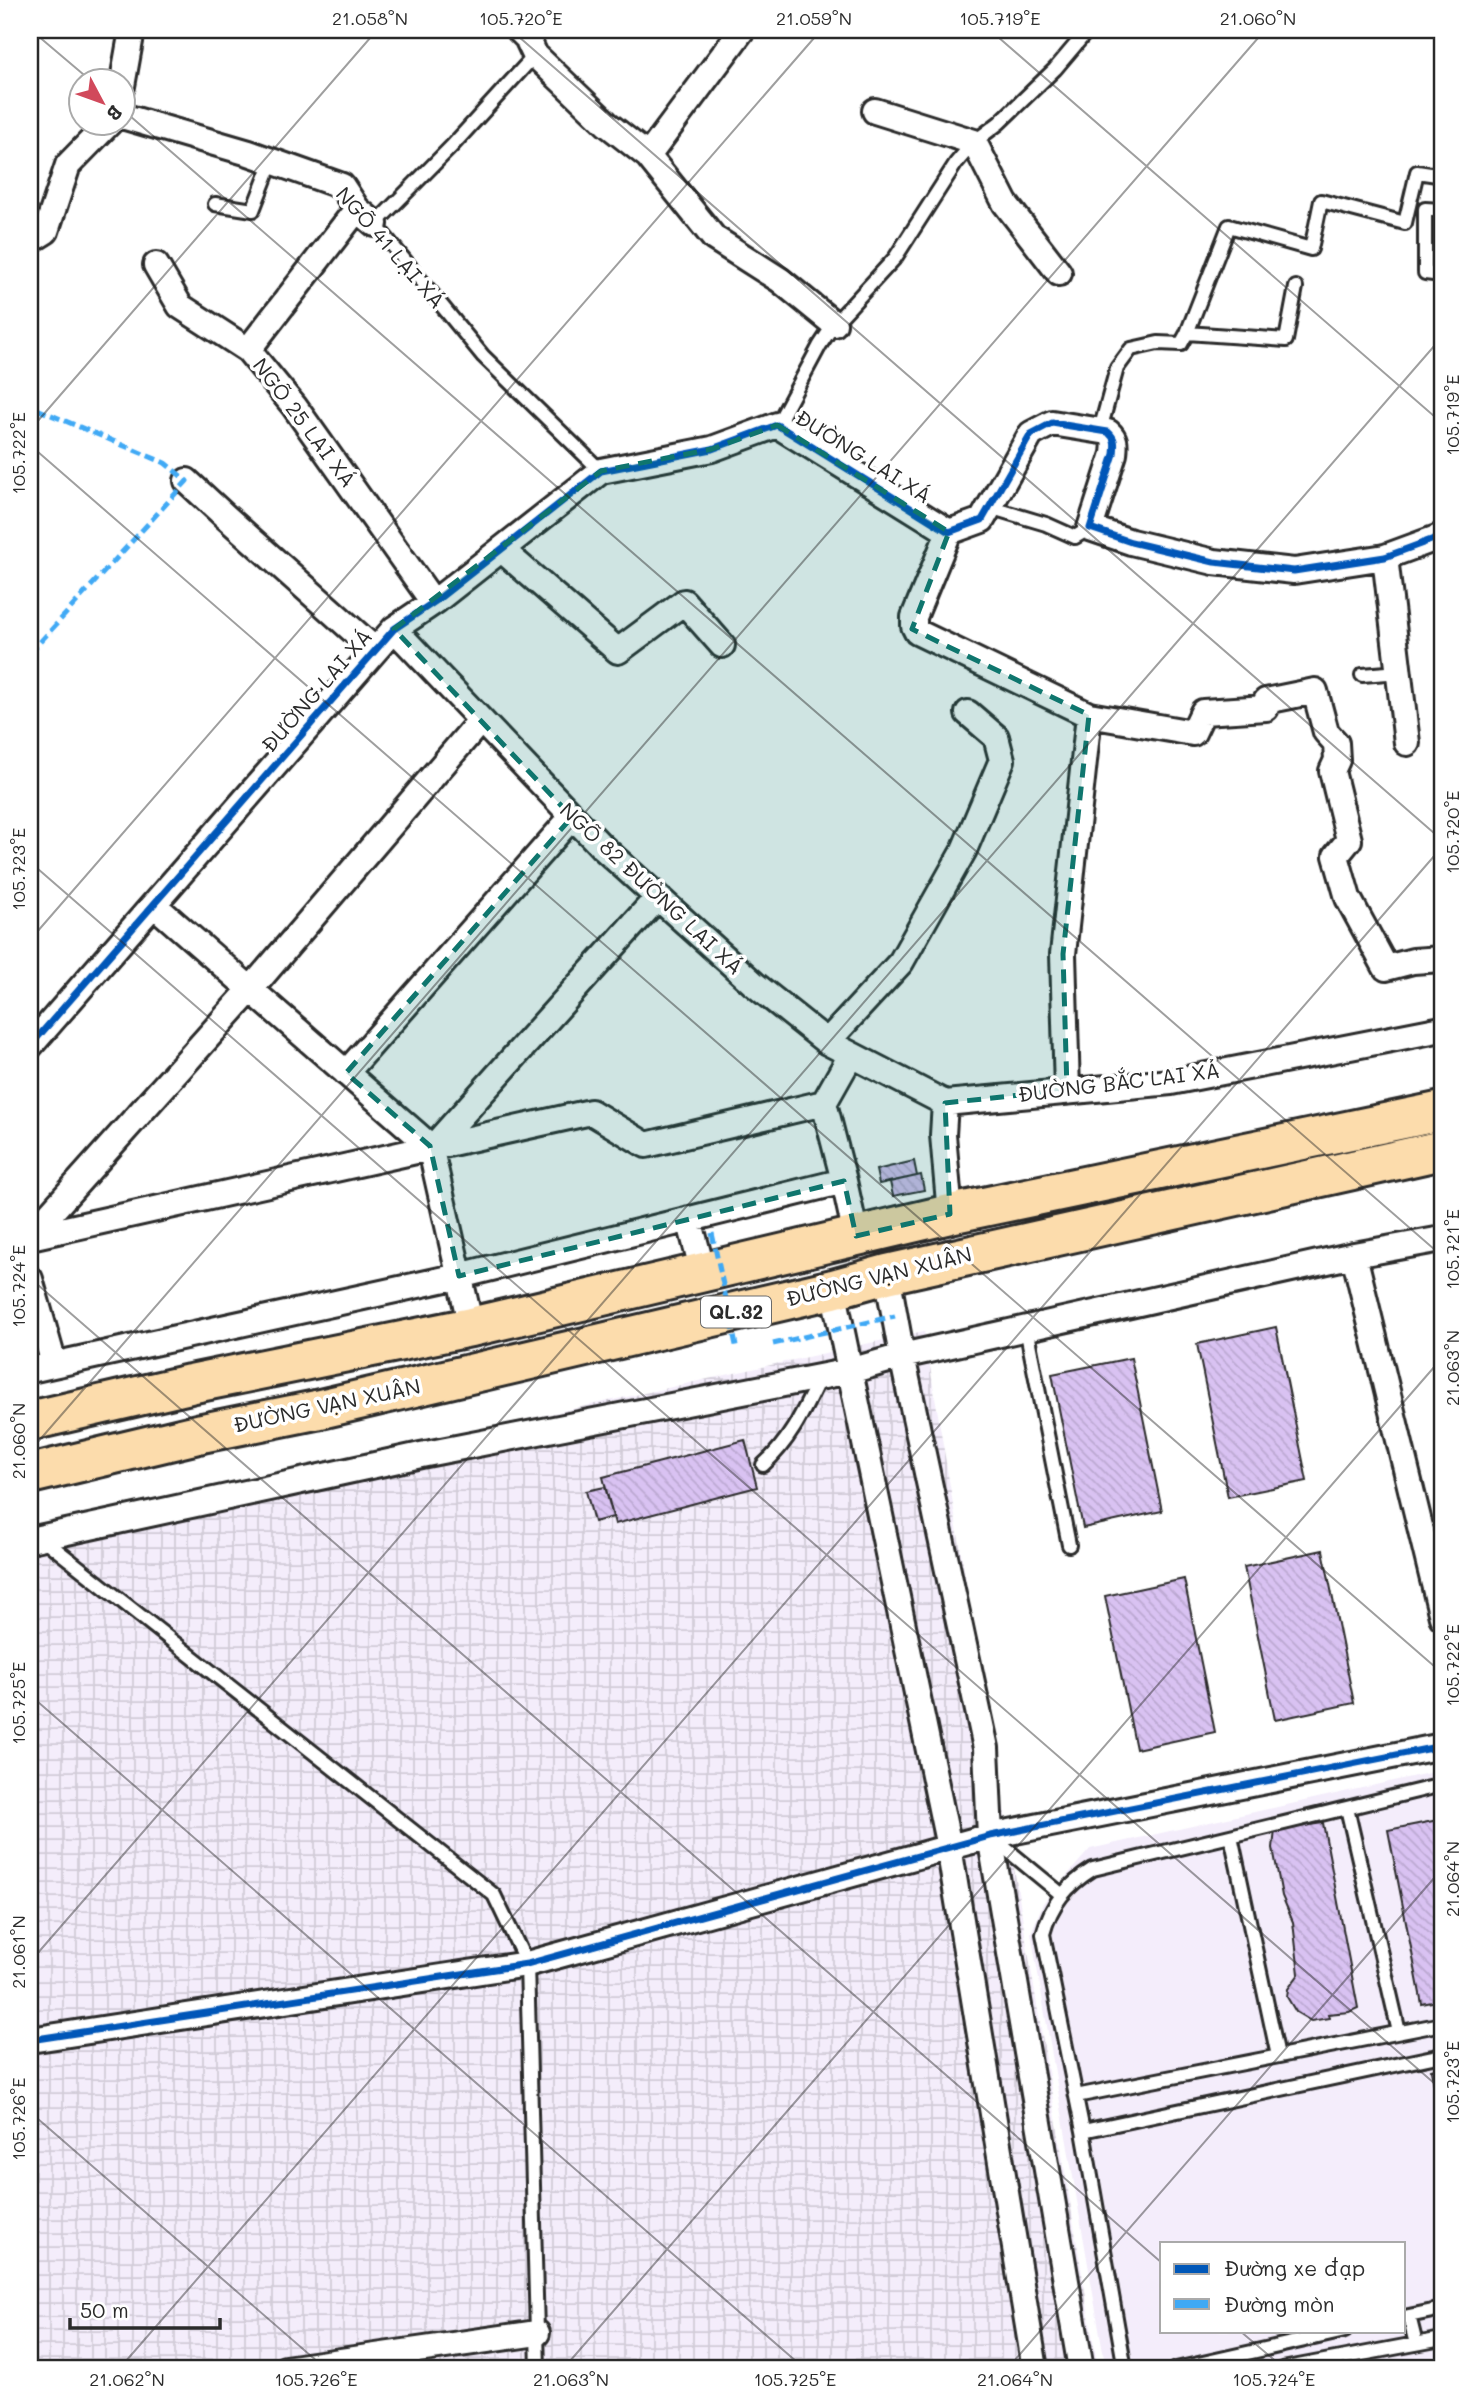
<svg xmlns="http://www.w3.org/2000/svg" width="1472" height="2399" font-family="Mali,sans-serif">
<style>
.built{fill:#f4edfb;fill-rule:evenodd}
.industrial{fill:url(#industrial-grid)}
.building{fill:url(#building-back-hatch);stroke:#2b2b2b;stroke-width:2}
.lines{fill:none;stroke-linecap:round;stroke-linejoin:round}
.lane-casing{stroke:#2b2b2b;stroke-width:18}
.street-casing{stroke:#2b2b2b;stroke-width:30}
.highway-casing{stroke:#2b2b2b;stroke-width:44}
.lane{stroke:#fff;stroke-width:12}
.street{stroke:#fff;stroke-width:24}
.highway{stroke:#fcdcac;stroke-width:38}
.quiet{stroke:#3fa9f5;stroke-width:5;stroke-dasharray:10 5;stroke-linecap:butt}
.cycleway-casing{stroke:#fff;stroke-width:11}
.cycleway{stroke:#0057b8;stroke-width:7}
.marked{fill:#0f766e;fill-opacity:0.2;stroke:#0f766e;stroke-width:5;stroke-dasharray:14 9;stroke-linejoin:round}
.ticks{fill:none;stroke:#2b2b2b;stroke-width:2;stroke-opacity:0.45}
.labels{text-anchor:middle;stroke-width:7;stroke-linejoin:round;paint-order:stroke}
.shield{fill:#fff;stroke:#6b6b6b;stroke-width:2}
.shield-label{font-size:19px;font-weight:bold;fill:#2b2b2b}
.street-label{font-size:21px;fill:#2b2b2b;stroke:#fff}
.neatline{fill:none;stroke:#2b2b2b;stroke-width:2.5}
.ticks-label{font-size:18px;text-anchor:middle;fill:#2b2b2b}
</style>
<defs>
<pattern id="industrial-grid" width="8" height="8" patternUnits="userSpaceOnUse" patternTransform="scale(1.75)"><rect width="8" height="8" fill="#f4edfb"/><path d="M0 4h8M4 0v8" fill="none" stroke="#d1cbd7"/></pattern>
<pattern id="building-back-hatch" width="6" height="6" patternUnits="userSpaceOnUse" patternTransform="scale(1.75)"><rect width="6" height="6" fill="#d9c2f2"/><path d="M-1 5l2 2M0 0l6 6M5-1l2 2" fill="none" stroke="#baa7d0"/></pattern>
</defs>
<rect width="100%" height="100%" fill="#fff"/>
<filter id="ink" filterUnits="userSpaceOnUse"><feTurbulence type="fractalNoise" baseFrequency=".0143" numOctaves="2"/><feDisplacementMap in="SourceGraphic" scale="14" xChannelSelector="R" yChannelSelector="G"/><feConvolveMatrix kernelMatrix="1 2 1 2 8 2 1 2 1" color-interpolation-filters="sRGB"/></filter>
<g filter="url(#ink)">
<path class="built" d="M1442,1770V2369H1106L1031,1933L1043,1903L1090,1849ZM1162,2243H1404V2331H1162Z"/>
<path class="industrial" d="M924,1331L1098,2369H30V1529Z"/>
<path class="building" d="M914,1161L917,1176L879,1184L876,1170Z
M921,1175L924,1190L893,1196L890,1182Z
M1276,1327L1307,1481L1228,1497L1197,1344Z
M1131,1358L1162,1511L1083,1528L1052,1374Z
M745,1440L757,1487L615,1524L603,1477Z
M605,1487L613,1517L594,1522L586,1491Z
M1323,1550L1354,1703L1275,1720L1244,1567Z
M1184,1579L1215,1732L1136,1749L1105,1596Z
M1438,1820L1442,1843V2000L1422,2004L1388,1830Z
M1323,1823L1358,2008L1349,2012L1328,2014L1329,2018L1311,2021L1296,2012L1287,1997L1288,1989L1299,1974L1293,1922L1282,1896L1273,1848L1275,1830Z
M1442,2067V2125L1431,2070Z"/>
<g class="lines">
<g class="lane-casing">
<path id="lane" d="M535,55L451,147L375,224L483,356L601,471
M215,204L253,210L272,161
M1442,210L1425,209V273L1442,275
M1187,333L1229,226L1311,249L1321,201L1405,223L1417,172L1437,175L1442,163
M777,425L820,345L834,324L895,258L956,163L974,142L999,123L1055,69L1088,30
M1100,430L1117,368L1131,349L1158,343L1181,344L1187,333L1286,340L1296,287
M989,507L1046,524L1075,537L1090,528
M1362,675L1400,672
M1026,1328L1069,1545
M763,1465C791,1440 804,1410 820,1377
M43,1539L494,1895L527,1964L538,2369
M1347,1808L1399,2032
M1231,1836L1278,2056
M994,1839L1061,1894
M1076,2096L1442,2024
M1083,2131L1442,2055
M1409,2316L1416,2344
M1404,2317L1442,2309
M1125,2369L1083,2131L1043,1934C1051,1904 1067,1885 1093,1869L1442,1785
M1176,2369L1345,2331
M1282,2369L1442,2339"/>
</g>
<g class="street-casing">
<path id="street" d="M519,30L527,38L535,55L607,124L648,156L714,238L780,280L834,324
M122,86L132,30
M875,111L974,142L1005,203L1059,273
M122,116L249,153L342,186L357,209L375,224
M648,156L742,30
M30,241L46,231L68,165L110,122
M156,265L180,306L248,350L294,406L433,602
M248,350L357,209
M187,481L226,517L375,650
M949,532L914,617V626L917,632L1089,715L1193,733L1203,712L1266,708
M502,550L618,651L684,602L722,645
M1385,557L1407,743
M394,629L601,846L754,984L827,1042L945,1103
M1266,701L1315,691L1326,732L1336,743L1337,760L1332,771L1349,840L1336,856L1348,898L1386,968L1413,961L1442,959
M154,905L430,1146L471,1327
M827,1042L901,962L964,850L1002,760L996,737L968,713
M30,1046L394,629L437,600L601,471L712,449L777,425L949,532L982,520L1031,434L1052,423L1108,432C1116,439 1115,444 1114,454L1090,528L1131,542L1214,562L1294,571L1385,557L1442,536
M346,1073L572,817
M1067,1090L1063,954L1089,715
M945,1103L1171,1082L1442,1029
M945,1103L943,1135L950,1214
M433,1147L657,898
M844,1181L856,1236
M689,1219L703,1272
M30,1236L251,989L480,721
M30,1237L591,1112L646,1145L824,1103L851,1055
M1354,1255L1442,1617
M887,1274L902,1356L986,1748L990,1836L1081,2369
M30,1279L54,1364
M833,1289L949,1847L1035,2369
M30,1370L459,1276L844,1181L824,1103
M30,1540L421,1455L850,1371L902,1356L1354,1255L1442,1239
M30,2040L527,1964L990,1836L1442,1746
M285,2369L537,2333"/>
</g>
<g class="highway-casing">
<path id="highway" d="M30,1421L190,1384L471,1327L950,1214L1442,1111
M30,1474L202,1433L316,1410L833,1289L887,1274L1442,1150"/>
</g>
<use href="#lane" class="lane"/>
<use href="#street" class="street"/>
<use href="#highway" class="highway"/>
<path class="quiet" d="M30,653L187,481L165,463L37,409
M712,1233L737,1350
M773,1344L895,1316"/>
<g class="cycleway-casing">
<path id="cycleway" d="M30,1046L394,629L437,600L601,471L712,449L777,425L949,532L982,520L1031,434L1052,423L1108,432C1116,439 1115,444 1114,454L1090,528L1131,542L1214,562L1294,571L1385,557L1442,536
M30,2040L527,1964L990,1836L1442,1746"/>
</g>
<use href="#cycleway" class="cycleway"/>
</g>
</g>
<path class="marked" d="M777,425L949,532L912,629L1089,715L1063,954L1067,1090L945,1103L950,1214L856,1236L844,1181L459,1276L430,1146L346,1073L572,817L394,629L601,471L712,449Z"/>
<path class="ticks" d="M31,30L90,80M511,30L1442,840M990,30L1442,423M122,109L1442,1256M30,430L377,30M30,445L1442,1673M30,862L1442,2090M30,940L821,30M30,1278L1162,2263M30,1451L1265,30M30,1695L805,2369M30,1962L1442,337M30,2112L326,2369M1240,2331L1285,2369M119,2369L1442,847M563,2369L1442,1358M1007,2369L1442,1869"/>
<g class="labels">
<rect class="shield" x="701" y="1296.5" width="70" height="31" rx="5"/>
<g class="shield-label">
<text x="736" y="1319">QL.32</text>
</g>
<g class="street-label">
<text transform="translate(390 248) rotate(49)" y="7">NGÕ 41 LẠI XÁ</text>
<text transform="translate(304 423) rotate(53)" y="7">NGÕ 25 LAI XÁ</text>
<text transform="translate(863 457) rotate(32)" y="7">ĐƯỜNG LAI XÁ</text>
<text transform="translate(317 691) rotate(-49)" y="7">ĐƯỜNG LAI XÁ</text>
<text transform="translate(651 889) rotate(43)" y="7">NGÕ 82 ĐƯỜNG LAI XÁ</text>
<text transform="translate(1119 1083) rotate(-7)" y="7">ĐƯỜNG BẮC LAI XÁ</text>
<text transform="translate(879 1277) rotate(-14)" y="7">ĐƯỜNG VẠN XUÂN</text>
<text transform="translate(327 1406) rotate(-12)" y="7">ĐƯỜNG VẠN XUÂN</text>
</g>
</g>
<rect width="1472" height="2399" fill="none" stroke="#fff" stroke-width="77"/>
<rect x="1160" y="2242" width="245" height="91" fill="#ffffff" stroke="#aaaaaa" stroke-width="2"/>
<rect x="1174" y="2264" width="35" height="10" fill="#0057b8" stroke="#aaaaaa" stroke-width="2"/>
<text x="1224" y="2276" font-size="21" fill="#2b2b2b">Đường xe đạp</text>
<rect x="1174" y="2299" width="35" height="10" fill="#3fa9f5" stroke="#aaaaaa" stroke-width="2"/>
<text x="1224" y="2312" font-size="21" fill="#2b2b2b">Đường mòn</text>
<g transform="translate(102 102) rotate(131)"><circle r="33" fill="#ffffff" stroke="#aaaaaa" stroke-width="2"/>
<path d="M0-5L12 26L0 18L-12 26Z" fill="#d1495b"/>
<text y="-10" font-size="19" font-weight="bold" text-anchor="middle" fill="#2b2b2b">B</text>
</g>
<path d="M70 2318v10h150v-10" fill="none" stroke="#2b2b2b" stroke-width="3.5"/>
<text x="80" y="2318" font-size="21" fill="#2b2b2b" stroke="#ffffff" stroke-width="5" paint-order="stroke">50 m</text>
<rect x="38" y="38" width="1396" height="2322" class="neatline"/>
<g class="ticks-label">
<text x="370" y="25">21.058°N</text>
<text x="521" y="25">105.720°E</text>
<text x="814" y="25">21.059°N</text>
<text x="1000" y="25">105.719°E</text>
<text x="1258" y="25">21.060°N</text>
<text transform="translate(1453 415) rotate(-90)" y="6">105.719°E</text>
<text transform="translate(19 453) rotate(-90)" y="6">105.722°E</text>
<text transform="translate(1453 832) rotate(-90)" y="6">105.720°E</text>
<text transform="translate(19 869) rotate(-90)" y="6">105.723°E</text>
<text transform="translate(1453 1249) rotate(-90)" y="6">105.721°E</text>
<text transform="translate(19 1286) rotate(-90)" y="6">105.724°E</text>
<text transform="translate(1453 1368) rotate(-90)" y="6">21.063°N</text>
<text transform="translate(19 1441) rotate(-90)" y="6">21.060°N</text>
<text transform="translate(1453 1665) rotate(-90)" y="6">105.722°E</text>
<text transform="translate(19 1703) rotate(-90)" y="6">105.725°E</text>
<text transform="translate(1453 1879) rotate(-90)" y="6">21.064°N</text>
<text transform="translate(19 1952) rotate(-90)" y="6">21.061°N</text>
<text transform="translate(1453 2082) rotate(-90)" y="6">105.723°E</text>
<text transform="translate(19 2119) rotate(-90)" y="6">105.726°E</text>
<text x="127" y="2386">21.062°N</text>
<text x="316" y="2386">105.726°E</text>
<text x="571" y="2386">21.063°N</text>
<text x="795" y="2386">105.725°E</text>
<text x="1015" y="2386">21.064°N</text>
<text x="1274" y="2386">105.724°E</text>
</g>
</svg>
